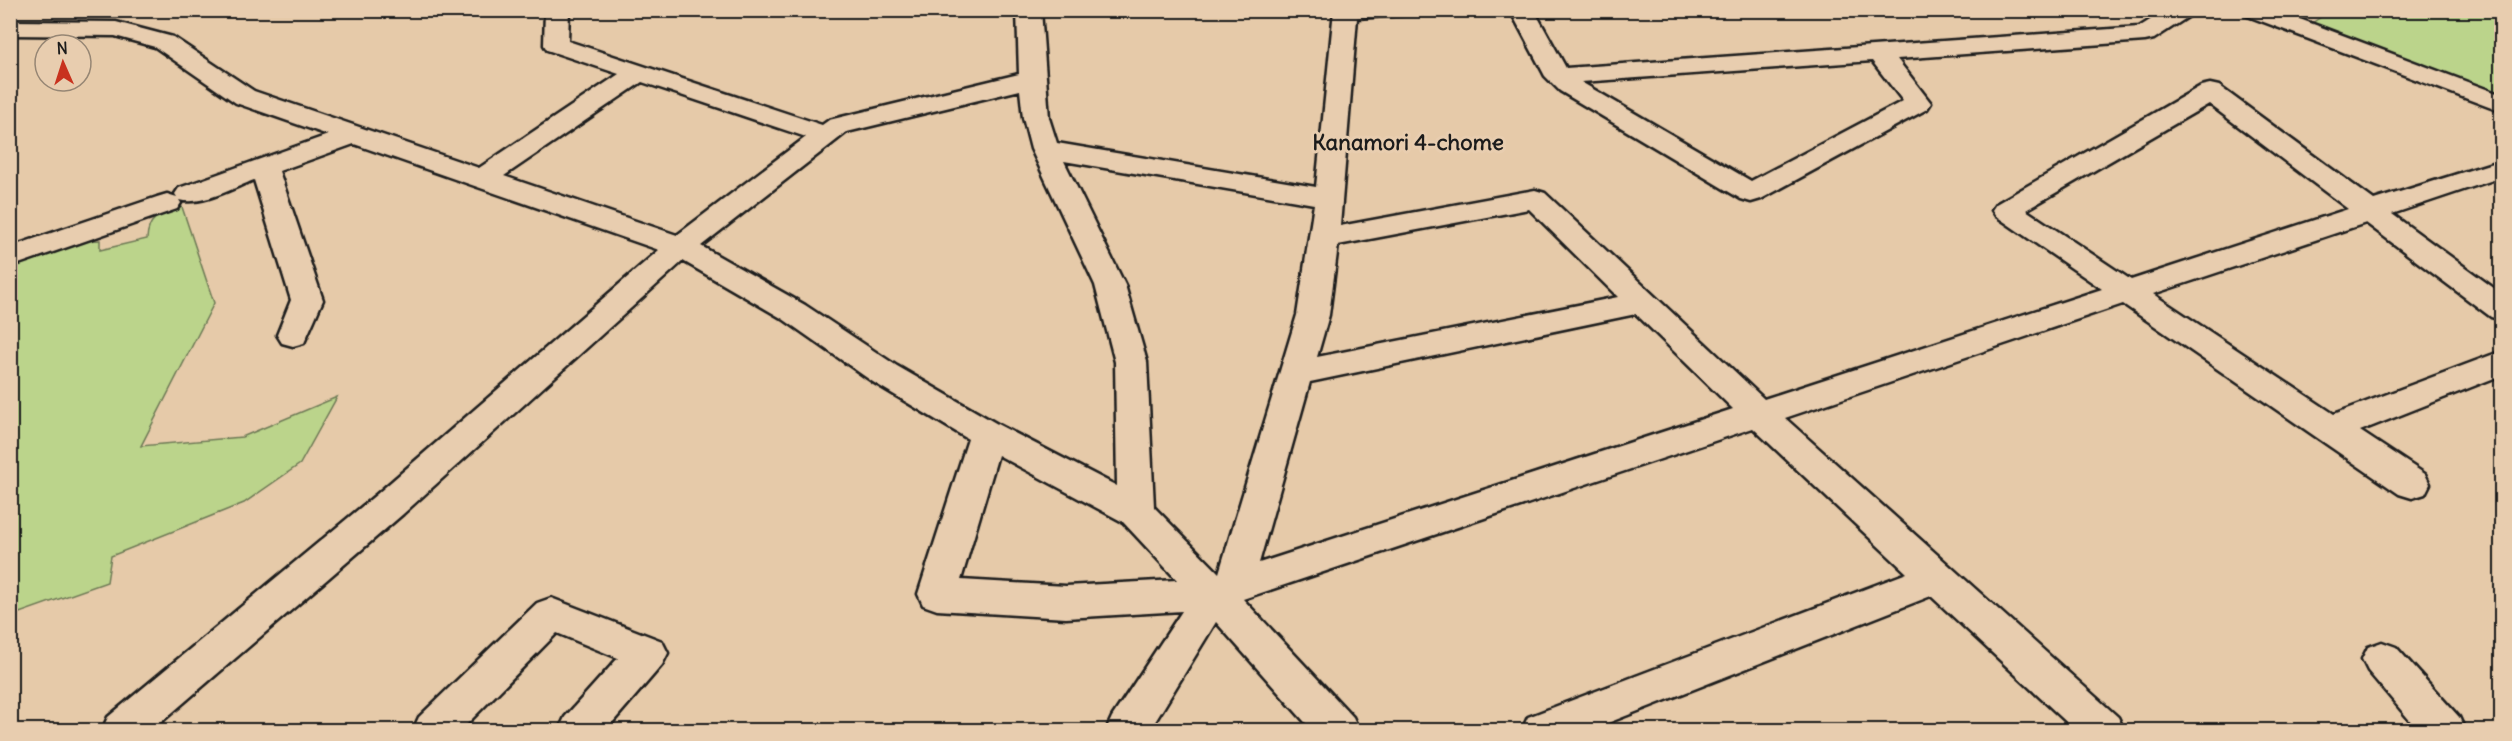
<svg xmlns="http://www.w3.org/2000/svg" width="2512" height="741" font-family="Delius,sans-serif">
<style>
.green{fill:#bbd48b;stroke:#6c7854;stroke-width:1.5}
.lines{fill:none;stroke-linecap:round;stroke-linejoin:round}
.street-casing{stroke:#1c1c1c;stroke-width:5}
.street{fill:#e8cdaf;fill-rule:evenodd}
.labels{text-anchor:middle;stroke-width:6;stroke-linejoin:round;paint-order:stroke}
.neighbourhood-label{font-size:22px;font-weight:bold;fill:#1c1c1c;stroke:#e8cdaf}
</style>
<rect width="100%" height="100%" fill="#e6caa9"/>
<filter id="ink" filterUnits="userSpaceOnUse"><feTurbulence type="fractalNoise" baseFrequency=".0167" numOctaves="2"/><feDisplacementMap in="SourceGraphic" scale="12" xChannelSelector="R" yChannelSelector="G"/><feConvolveMatrix kernelMatrix="1 2 1 2 8 2 1 2 1" color-interpolation-filters="sRGB"/></filter>
<g filter="url(#ink)">
<path class="green" d="M2330,11H2501V98L2309,25Z
M182,207L214,303L141,446L242,437L337,397L300,464L244,503L111,556L107,582L11,616V268L79,241L100,240V250L147,239C148,215 162,214 182,207Z"/>
<g class="lines">
<g class="street-casing">
<path id="street" d="M545,10H569L568,41L822,125L829,120L1019,74L1017,10H1041L1049,118L1057,143L1316,187L1334,10H1406L1402,15L1357,18L1340,226L1535,190L1545,193L1764,399L2102,289L1996,216L1992,210L1996,204L2201,86L2210,84L2219,86L2374,200L2502,160V177L2392,214L2502,294V320L2491,317L2366,223L2153,294L2334,414L2502,351V375L2360,431L2425,474L2430,484L2425,494L2412,498L2399,494L2123,304L1785,418L2118,717L2124,730H2075L1931,596L1590,730H1522L1528,717L1907,573L1753,428L1243,599L1353,717L1359,730H1312L1216,622L1150,730H1106L1112,717L1182,611L1066,618L937,610L923,605L918,594L968,439L873,382L783,319L683,261L403,514L152,730H102L108,717L377,494L659,250L354,144L279,171L323,300L304,343L293,346L282,343L277,335L291,300L254,180C233,188 202,206 179,200L181,203L177,209L10,267V247L157,197L167,194L177,197L175,194L179,188L328,135L236,103L155,47L115,36L10,35V21L116,22L173,37L254,91L479,168L619,74L547,50L544,45ZM642,82L806,137L677,235L504,176ZM1020,90L1023,118L1031,149L1095,285L1115,362L1117,486L999,425L897,366L805,305L701,246L847,132ZM2209,104L2348,209L2131,280L2026,210ZM1064,161L1314,204L1297,315L1219,573L1154,507L1147,362L1125,285ZM1529,209L1618,297L1317,357L1329,315L1338,245ZM1636,314L1733,409L1259,563L1310,382ZM998,455L1123,522L1177,580L1066,586L961,580Z
M1510,10H1534L1566,68L2139,27L2166,10H2195L2191,15L2154,39L2145,41L1897,59L1931,103L1927,109L1761,199L1751,202L1741,199L1560,91L1545,76ZM1872,61L1903,101L1751,181L1581,82Z
M2241,10H2276L2502,95V112L2245,15Z
M551,598L662,641L668,653L662,665L606,730H559L565,717L618,658L557,633L461,730H413L419,717L537,603Z
M2382,642L2396,647L2459,717L2465,730H2418L2368,671L2362,659L2368,647Z"/>
</g>
<use href="#street" class="street"/>
</g>
</g>
<g class="labels">
<g class="neighbourhood-label">
<text x="1408" y="150">Kanamori 4-chome</text>
</g>
</g>
<rect width="2512" height="741" fill="none" stroke="#e8cdaf" stroke-width="36"/>
<rect x="18" y="18" width="2476" height="705" fill="none" stroke="#1c1c1c" stroke-width="2" filter="url(#ink)"/>
<g transform="translate(63 63) rotate(357)"><circle r="28" fill="#e8cdaf" stroke="#968674" stroke-width="1.5"/>
<path d="M0-4.5L10 22L0 15L-10 22Z" fill="#c8321e"/>
<text y="-9" font-size="16" font-weight="bold" text-anchor="middle" fill="#1c1c1c">N</text>
</g>
</svg>
